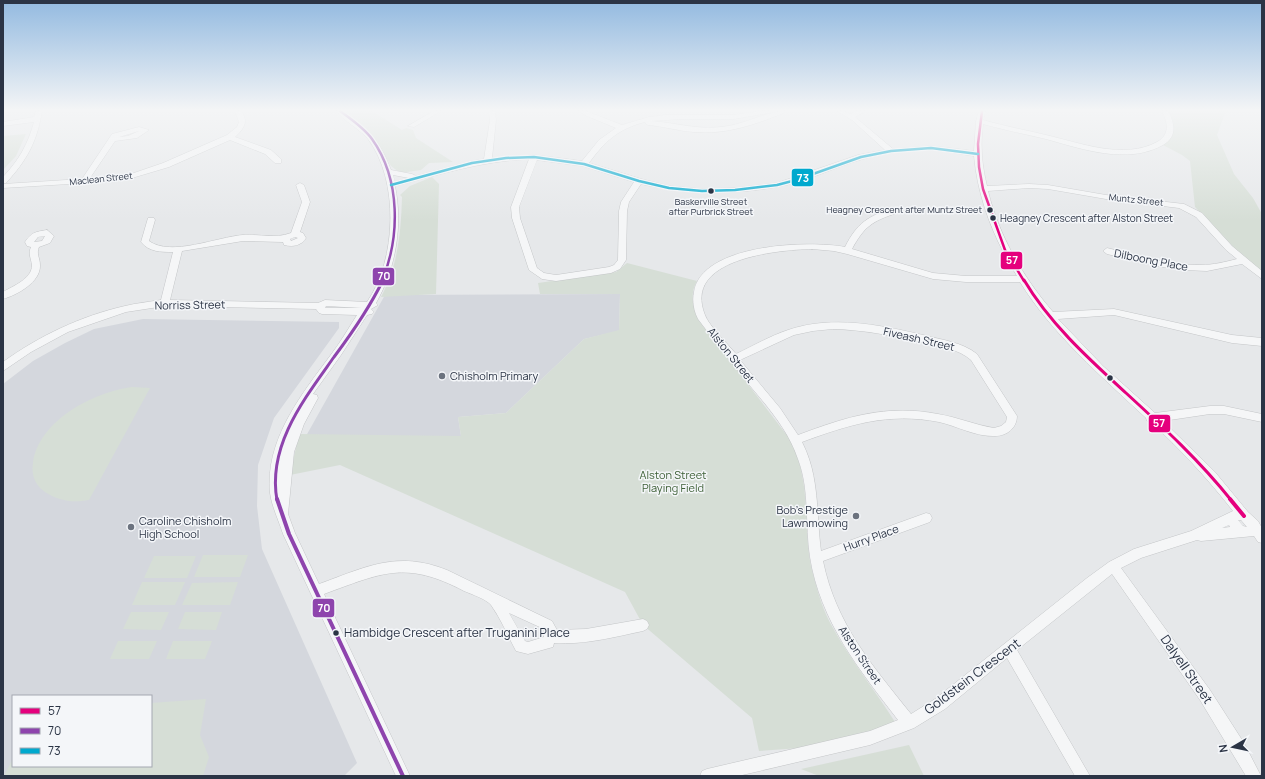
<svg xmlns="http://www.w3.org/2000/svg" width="1265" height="779" font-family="Manrope,sans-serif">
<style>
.built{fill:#d4d7dd;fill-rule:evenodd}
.green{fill:#d6ded6}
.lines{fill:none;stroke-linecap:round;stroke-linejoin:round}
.minor-casing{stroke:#c4c6c8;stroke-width:1}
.minor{fill:#f5f6f7;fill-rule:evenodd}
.bus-1-far2-casing{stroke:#f4f6f9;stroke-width:5}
.bus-1-far1-casing{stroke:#f4f6f9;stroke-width:6}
.bus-1-casing{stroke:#f4f6f9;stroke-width:7}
.bus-2-far2-casing{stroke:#f4f6f9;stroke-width:5}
.bus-2-far1-casing{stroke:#f4f6f9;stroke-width:6}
.bus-2-casing{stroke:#f4f6f9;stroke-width:7}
.bus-3-casing{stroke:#f4f6f9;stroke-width:5}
.bus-1-far2{stroke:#e5007d;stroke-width:2.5}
.bus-1-far1{stroke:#e5007d;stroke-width:3}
.bus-1{stroke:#e5007d;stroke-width:4}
.bus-2-far2{stroke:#8e44ad;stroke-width:2.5}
.bus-2-far1{stroke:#8e44ad;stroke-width:3}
.bus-2{stroke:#8e44ad;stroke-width:4}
.bus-3{stroke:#00a9ce;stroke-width:2.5}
.bus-dot{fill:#2b3445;stroke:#f4f6f9;stroke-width:1.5}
.poi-dot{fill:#6c737f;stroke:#f4f6f9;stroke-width:1.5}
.labels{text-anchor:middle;stroke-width:3;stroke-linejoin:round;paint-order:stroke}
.far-street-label{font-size:9px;fill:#2b3445;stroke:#f4f6f9}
.far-bus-label{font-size:9px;fill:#2b3445;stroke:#f4f6f9}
.bus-label{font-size:10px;fill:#2b3445;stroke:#f4f6f9;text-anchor:start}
.street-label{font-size:11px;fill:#2b3445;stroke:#f4f6f9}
.poi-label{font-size:11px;fill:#2b3445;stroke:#f4f6f9;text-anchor:start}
.park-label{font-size:11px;fill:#3f6138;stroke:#f4f6f9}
.near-bus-label{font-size:12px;fill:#2b3445;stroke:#f4f6f9;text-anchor:start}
.near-street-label{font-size:13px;fill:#2b3445;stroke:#f4f6f9}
.line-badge{stroke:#f4f6f9;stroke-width:1.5}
.badge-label{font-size:11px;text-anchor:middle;font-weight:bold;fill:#fff}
</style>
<rect width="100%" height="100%" fill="#e6e8ea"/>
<path class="built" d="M620,294L619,331L584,339L506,413L458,417L461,436H306L385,295Z
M143,319L339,322V328L274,418L258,465L257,506L262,549L357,763L344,776H3V384L33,361L65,343L94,329ZM13,696H151V766H13Z"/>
<path class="green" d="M346,111H372L402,130L406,128L413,130L416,138L453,162L429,163L421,170L407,172H399L391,166L378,143L364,126Z
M1168,111H1229L1225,113L1217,135L1234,174L1253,198L1262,214V273L1243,257L1195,207L1190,161L1182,155L1163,145C1176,135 1176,124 1168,111Z
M26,134L16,156L3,170V136Z
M432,177L439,184L436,294L381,297C398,266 401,232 402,197L400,195L410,186Z
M627,263L697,281C689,295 693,310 701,323L789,438C795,450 800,462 802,475C809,507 804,542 813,574C818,593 823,611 833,628C851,661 875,690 895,722L842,745L759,751L752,718L643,625L625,592L340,465L290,475L299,434L461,436L458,417L506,413L584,339L619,330L620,294H540L538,283L616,272Z
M132,387L150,388L89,500C72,503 59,501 45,492C35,485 31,475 33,463C39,420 94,392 132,387Z
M203,555H248L240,577H194Z
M154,556H196L187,578H144Z
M142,582H185L175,605H132Z
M238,582L230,605H182L192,583Z
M131,612H169L161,630L123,629Z
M185,612H222L216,630L178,629Z
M118,641H157L149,659H110Z
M173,641H212L205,659H166Z
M206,699L200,735L209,757L203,776H4L13,758V766H151V703Z
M909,745L924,776H819L801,769Z"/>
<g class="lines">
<g class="minor-casing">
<path id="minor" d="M36,111H42C37,142 27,160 6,183H3V177C19,160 28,144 34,122L3,126V122L34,117Z
M235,111H241C249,121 244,129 235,137L271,150L281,159V163H275L265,154L230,140L169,167L132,178L102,182L3,188V184L82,179L112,134L139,127L149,130L137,138L115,141L90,178L131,174L163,163L227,135L237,127L239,122ZM139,131L128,136L119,137Z
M337,111H344C368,128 381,143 391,170L412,174L416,176L472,161L484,159L490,120L489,111H495L496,120L492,158L534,155L582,161L599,140L616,128L587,116L578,111H586L622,125L649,117L665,115H734L760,111H772L769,113L734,119H681L651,121C679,123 699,131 728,126C747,123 768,111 787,111L786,112C757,124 726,135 694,132C678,131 663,126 648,125L646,124L645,122C618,129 605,141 589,163L641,179L669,186L702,189L735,188L777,183L858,155L885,150L852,120L837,111H844L850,114L857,111H865L864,112L855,117L893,149L931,146L974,151L976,121L979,111H985L983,120C1004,126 1025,130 1046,135C1080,143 1124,160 1157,142C1170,135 1168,123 1162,111H1168C1175,124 1177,137 1163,145C1127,165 1082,149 1046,139C1025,134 1004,130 983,124C980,145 982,166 987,186L1029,184L1048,185L1106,195L1184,204L1202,213L1232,246L1262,271V279L1242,264L1207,271L1184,270L1162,267L1107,254L1103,251L1107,248C1138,255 1169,266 1201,265C1213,265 1225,262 1237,259L1226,250L1196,217L1179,208L1106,199L1048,189L1029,188L988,191C999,236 1023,277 1053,312L1114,309L1232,335L1262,338V346L1232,343L1114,315L1058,319L1103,366L1155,413L1210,406H1224L1262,414V422L1224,414H1210L1163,421L1215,472L1248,512L1258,521L1262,528V543L1258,542L1254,536L1201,541L1197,540L1141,558L1121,568L1210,690L1244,743L1261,776H1246L1200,700L1112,574L1017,650L1090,776H1075L1007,658L945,709L914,728L870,745L738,776H700L702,771L707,769L870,731L898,720C860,671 820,621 810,557C805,525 810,490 798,459C788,429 766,405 746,381C730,361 714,340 698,319C694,311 692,301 694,292C701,244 808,240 845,247C857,223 868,216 894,208L897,209V213C872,221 864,227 852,249L933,273L966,276H1017C994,239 978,199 974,156C960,154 946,151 932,150C911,149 883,153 863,159C834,167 807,182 776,187C731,195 686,194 641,184L629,202L627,211L626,260L620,269L611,273L556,281L542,279L529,270L512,218L511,207L529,159C482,161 441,174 395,186C403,225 396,268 376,303L378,305L371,309L374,312L372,314L367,315L341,355L313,394L317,395L318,398L304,424L294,452L288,514L295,533L319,584C366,567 397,550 447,570L552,621L557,630L586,629L643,619L647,621L649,625L647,629L643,631C614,637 585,645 554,643L553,647L528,654L516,651C508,636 501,619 491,605C486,599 471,594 464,591C405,560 382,573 324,594L410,776H396L283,534C279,521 272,507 270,493C265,440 301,395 330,356C340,343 348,329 357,315L322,314L319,313L316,309L165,306L126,312L68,332L31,352L3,371V362C39,336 81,316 125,306C137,303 149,302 161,300L173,252C161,252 149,252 141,242L148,218H154L155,220L149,241C171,257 217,237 243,235C261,234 274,239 291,233L302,202L296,185L300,183L304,185L310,202L300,232L303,233L306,238C301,246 293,247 284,245L283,242L243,241L182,251L170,300L318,303L325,300L367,302C397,259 399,180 368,139C360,129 342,120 337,111ZM537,160L583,166L634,182L621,202L619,211L618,260L614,265L609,267L556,275L544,273L537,268L520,218L519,207ZM393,175L409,178L395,182ZM295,237L298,238L291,241L290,239ZM812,249L834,251L847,254L933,279L966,282H1020C1052,334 1101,376 1146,418L1147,421L1151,422C1181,450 1208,479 1233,511L1191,531L1134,549L1109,562L1087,578L935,699L911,714C872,665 836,624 823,561L930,522L932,518L930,514L926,513L821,551C816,514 820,477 802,442C848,425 888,412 939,422C957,426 976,437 995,436C1007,436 1017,428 1017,416L977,354C962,342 942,340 923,335C880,325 832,315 788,330C770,336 753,346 736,354C728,344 709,326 705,315C682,259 776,250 812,249ZM326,306L362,308H325ZM833,329C866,330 896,336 928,344C943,347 958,349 971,360L1007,417L1006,422L1001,426L994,428C975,425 957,417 938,414C886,404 846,417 798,435L780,408L740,360L794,335L813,331ZM1238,520H1241L1247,527L1243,526ZM1229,525L1230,527L1222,528ZM509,613L544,629V637L528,642L525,641Z
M434,111H441L414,127L408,126Z
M47,230L54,236L50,243L39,247C36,254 40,258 40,265C41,282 17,295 3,299V292C13,286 32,279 32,265C31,258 28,254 31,247L27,246L25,242C32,232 35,232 47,230ZM45,236L42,241L34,242L38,237Z"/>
</g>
<use href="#minor" class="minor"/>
<g class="bus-1-far2-casing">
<path id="bus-1-far2" d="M982,111L978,144L979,167L983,189L1005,250L1024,281"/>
</g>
<g class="bus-1-far1-casing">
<path id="bus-1-far1" d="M1024,280C1050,324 1089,359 1126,393C1163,427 1199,460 1231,500"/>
</g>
<g class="bus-1-casing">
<path id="bus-1" d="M1230,499L1244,516"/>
</g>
<g class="bus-2-far2-casing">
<path id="bus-2-far2" d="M340,111C351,119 364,128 372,139C401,180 400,237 382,281"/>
</g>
<g class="bus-2-far1-casing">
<path id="bus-2-far1" d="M277,500C267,445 305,398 334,357C352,333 370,307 383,280"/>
</g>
<g class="bus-2-casing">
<path id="bus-2" d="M277,499L289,534L403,776"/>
</g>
<g class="bus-3-casing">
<path id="bus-3" d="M391,185L472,163L506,158L534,157L584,164L639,181L669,188L702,191L735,190L777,185L796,180L861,157L891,151L931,148L978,154"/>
</g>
<use href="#bus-1-far2" class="bus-1-far2"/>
<use href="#bus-1-far1" class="bus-1-far1"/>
<use href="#bus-1" class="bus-1"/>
<use href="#bus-2-far2" class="bus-2-far2"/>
<use href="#bus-2-far1" class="bus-2-far1"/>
<use href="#bus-2" class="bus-2"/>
<use href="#bus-3" class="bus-3"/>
</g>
<linearGradient id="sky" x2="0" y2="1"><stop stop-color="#93bae0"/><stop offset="0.5" stop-color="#f4f5f6"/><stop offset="1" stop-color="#f4f5f6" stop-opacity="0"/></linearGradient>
<rect width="1265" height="220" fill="url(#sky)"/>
<g class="bus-dot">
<circle cx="711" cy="191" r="3.5"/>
<circle cx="990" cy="210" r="3.5"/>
<circle cx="993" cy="218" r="3.5"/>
<circle cx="1110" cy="378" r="3.5"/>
<circle cx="336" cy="633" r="3.5"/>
</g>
<g class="poi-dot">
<circle cx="442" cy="376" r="4"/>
<circle cx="856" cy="516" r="4"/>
<circle cx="131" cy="527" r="4"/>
</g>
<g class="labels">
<g class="far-street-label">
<text transform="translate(101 179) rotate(-6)" y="3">Maclean Street</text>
<text transform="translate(1136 200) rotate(6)" y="3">Muntz Street</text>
</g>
<g class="far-bus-label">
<text x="711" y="205">Baskerville Street<tspan x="711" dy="10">after Purbrick Street</tspan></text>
<text x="982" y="213" text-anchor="end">Heagney Crescent after Muntz Street</text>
</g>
<g class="bus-label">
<text x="1000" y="222">Heagney Crescent after Alston Street</text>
</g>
<g class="street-label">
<text transform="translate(1151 260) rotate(11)" y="4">Dilboong Place</text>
<text transform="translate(190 305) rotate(-1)" y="4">Norriss Street</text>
<text transform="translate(919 339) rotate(13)" y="4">Fiveash Street</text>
<text transform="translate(731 355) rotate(51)" y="4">Alston Street</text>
<text transform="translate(871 538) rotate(-20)" y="4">Hurry Place</text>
<text transform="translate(860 655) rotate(56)" y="4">Alston Street</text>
</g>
<g class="poi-label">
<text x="450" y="380">Chisholm Primary</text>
<text x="848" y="514" text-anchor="end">Bob's Prestige<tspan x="848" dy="13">Lawnmowing</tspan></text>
<text x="139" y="525">Caroline Chisholm<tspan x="139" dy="13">High School</tspan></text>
</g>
<g class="park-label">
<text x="673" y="479">Alston Street<tspan x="673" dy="13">Playing Field</tspan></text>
</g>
<g class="near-bus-label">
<text x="344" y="637">Hambidge Crescent after Truganini Place</text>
</g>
<g class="near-street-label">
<text transform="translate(1187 669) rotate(55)" y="5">Dalyell Street</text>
<text transform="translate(972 676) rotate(-37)" y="5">Goldstein Crescent</text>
</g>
</g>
<g class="line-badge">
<rect x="791" y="168" width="23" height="19" rx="4" fill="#00a9ce"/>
<rect x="1000" y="251" width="23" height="19" rx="4" fill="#e5007d"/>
<rect x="372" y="267" width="23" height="19" rx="4" fill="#8e44ad"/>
<rect x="1148" y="414" width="23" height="19" rx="4" fill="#e5007d"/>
<rect x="312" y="598" width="23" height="20" rx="4" fill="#8e44ad"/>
</g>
<g class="badge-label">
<text x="803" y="182">73</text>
<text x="1012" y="264">57</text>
<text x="384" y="280">70</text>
<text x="1159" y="427">57</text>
<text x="324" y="612">70</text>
</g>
<rect width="1265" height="779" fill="none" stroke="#2b3445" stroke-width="8"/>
<rect x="12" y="695" width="140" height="72" fill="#f4f6f9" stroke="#a4a8b1"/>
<rect x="20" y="708" width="20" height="6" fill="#e5007d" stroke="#a4a8b1"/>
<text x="48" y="715" font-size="12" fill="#2b3445">57</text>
<rect x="20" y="728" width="20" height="6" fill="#8e44ad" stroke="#a4a8b1"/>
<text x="48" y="735" font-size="12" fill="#2b3445">70</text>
<rect x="20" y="748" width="20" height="6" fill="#00a9ce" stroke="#a4a8b1"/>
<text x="48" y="755" font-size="12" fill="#2b3445">73</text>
<g transform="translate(1233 747) rotate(261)" stroke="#f4f6f9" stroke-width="3" paint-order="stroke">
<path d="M0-3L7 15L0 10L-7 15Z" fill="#2b3445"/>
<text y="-6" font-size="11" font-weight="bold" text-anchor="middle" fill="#2b3445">N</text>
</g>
</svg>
